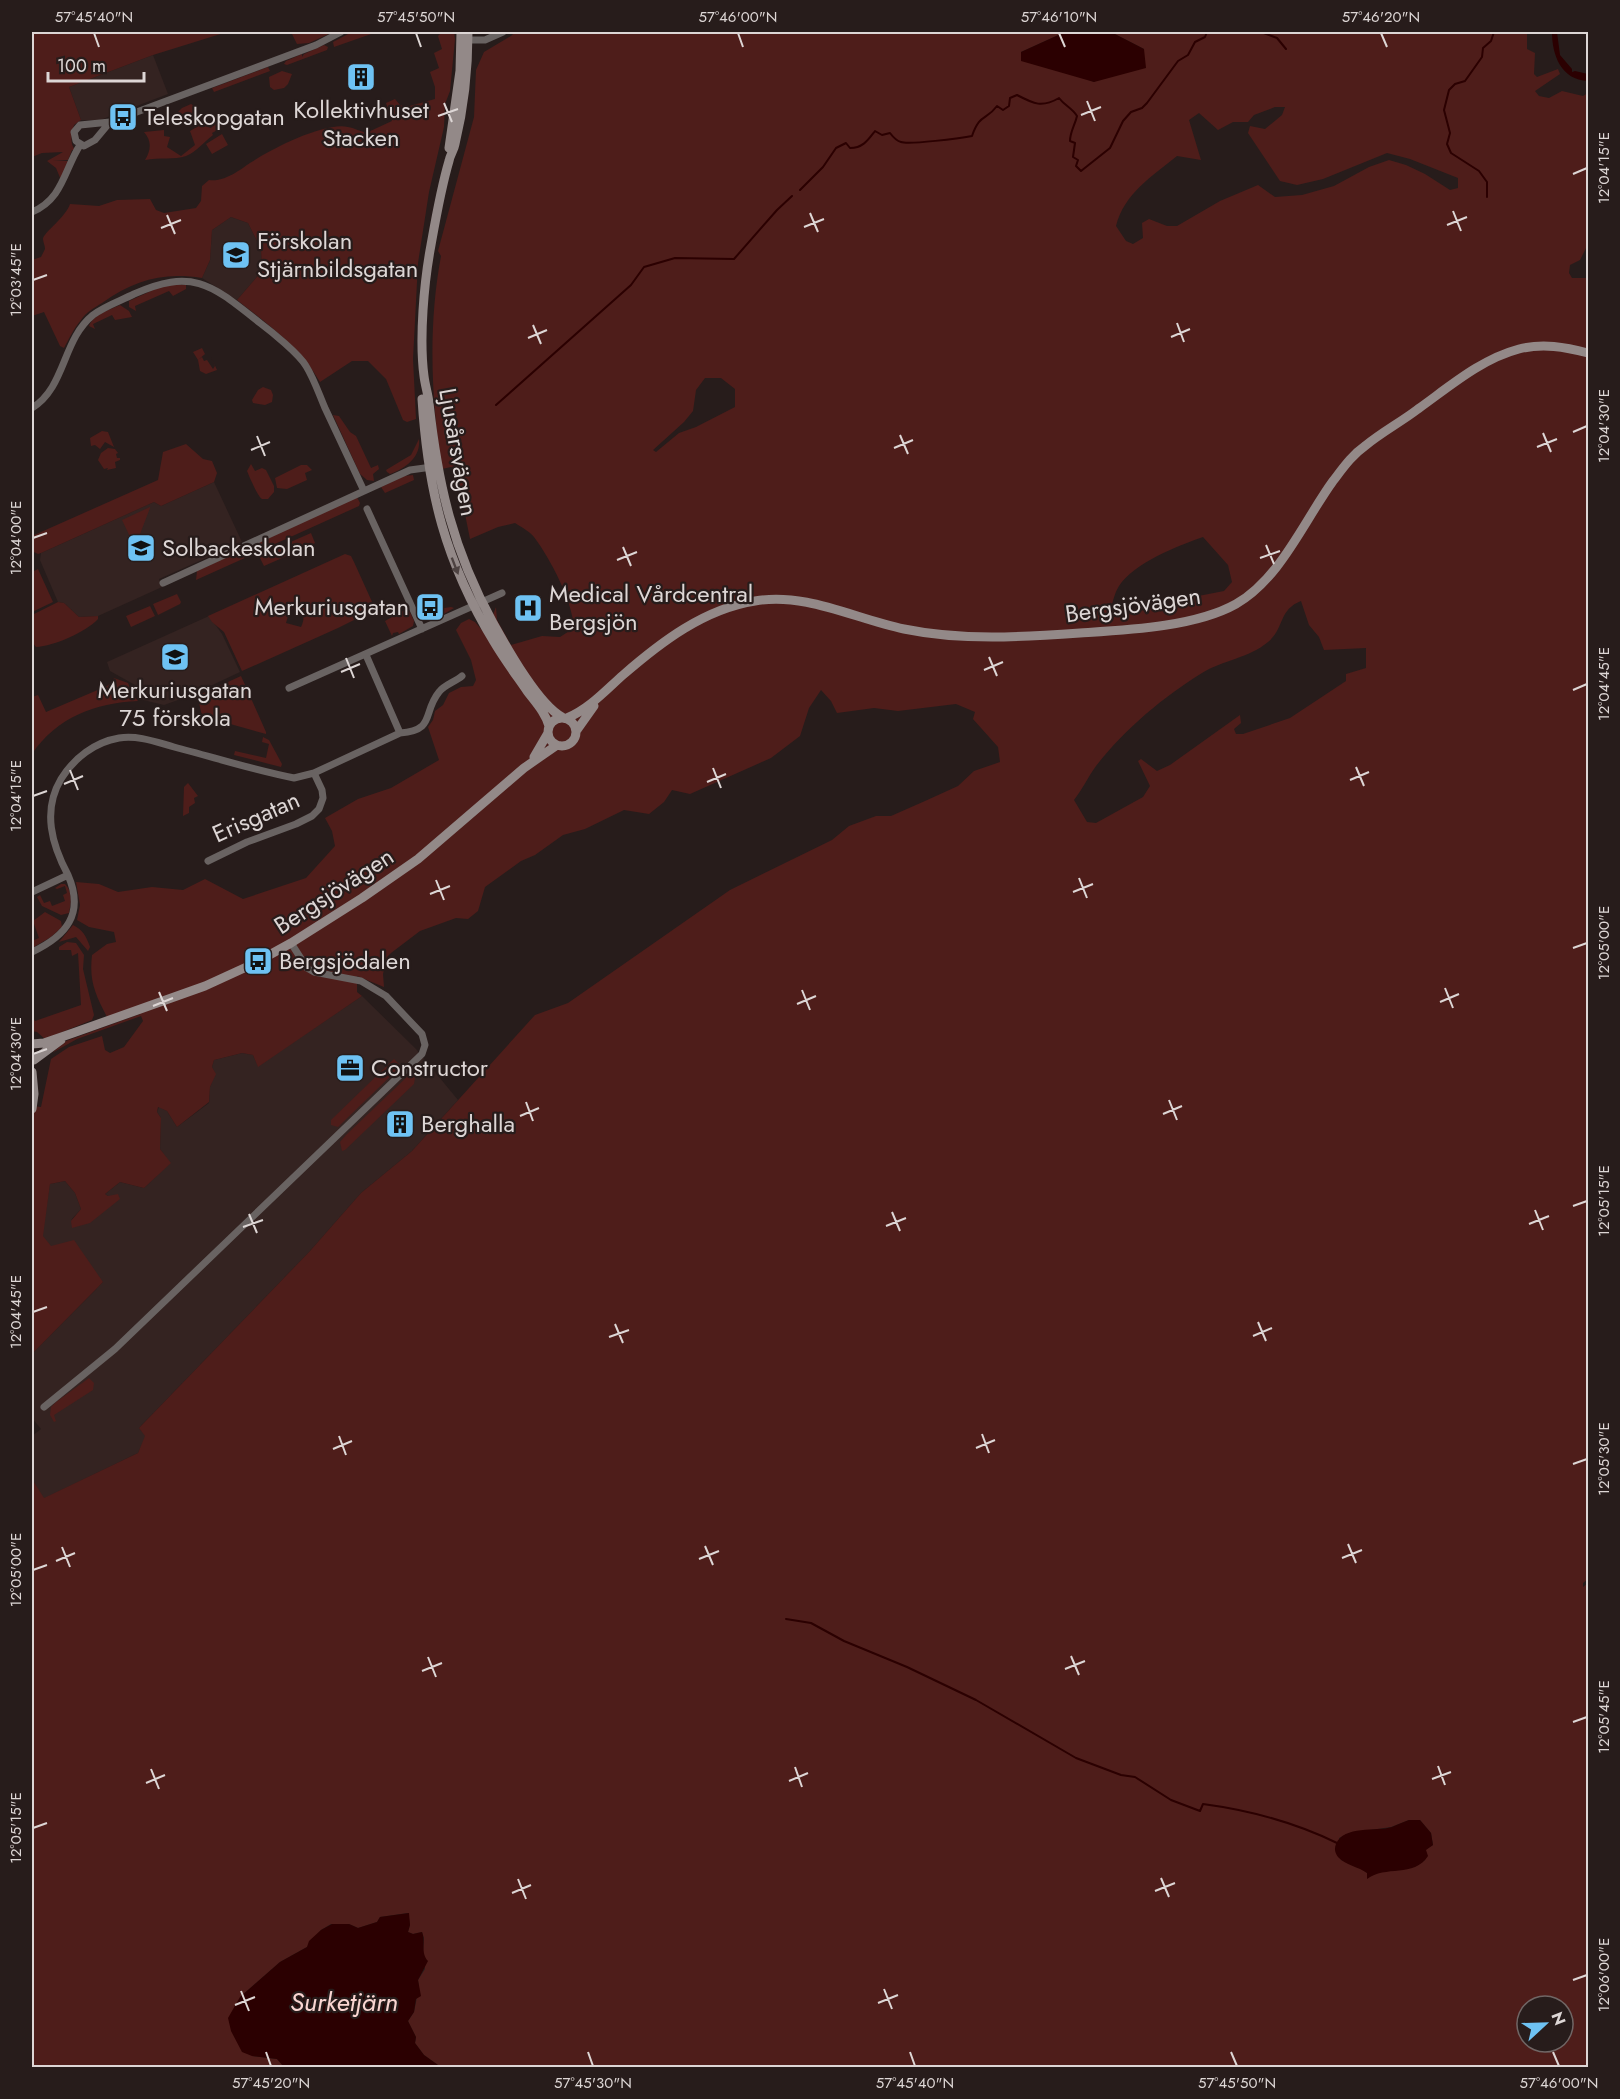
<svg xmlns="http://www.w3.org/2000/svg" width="1620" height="2099" font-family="Jost,sans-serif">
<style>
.built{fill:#342321}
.green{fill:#4e1d1a;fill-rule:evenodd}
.water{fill:#2b0001}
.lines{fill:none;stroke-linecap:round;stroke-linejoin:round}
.stream{stroke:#2b0001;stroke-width:2}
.street{stroke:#696362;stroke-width:7}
.secondary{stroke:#938988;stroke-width:9}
.oneway{fill:#4d4241}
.ticks{fill:none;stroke:#ddd6d5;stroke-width:2}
.labels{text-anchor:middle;stroke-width:4.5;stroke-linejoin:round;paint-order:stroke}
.poi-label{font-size:24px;fill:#ddd6d5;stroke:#271c1b;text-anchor:start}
.street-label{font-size:24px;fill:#ddd6d5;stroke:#271c1b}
.water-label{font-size:26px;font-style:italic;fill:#fad5d1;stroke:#271c1b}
.neatline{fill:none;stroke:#ddd6d5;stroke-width:2}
.ticks-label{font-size:15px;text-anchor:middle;fill:#ddd6d5}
</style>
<rect width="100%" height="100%" fill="#271c1b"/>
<path class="built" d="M153,55L168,94L100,120H81L69,87Z
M231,217L248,223L261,249L262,271L237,300L202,278L210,260L212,230Z
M214,482L242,542L159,579L162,587L98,616L79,617L64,603L58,602L40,560L41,553L154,502L161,506Z
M209,616L222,634L240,672L189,696L164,705L143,700L135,685L110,671L107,662Z
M362,996L416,1049L458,1100L412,1151L361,1193L310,1251L139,1428L146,1436L138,1453L43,1499L32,1479V1436L41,1429L32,1418V1354L103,1282L50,1247L42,1235L50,1184L65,1181L75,1193L81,1209L71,1220L108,1196L105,1194L120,1182L144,1188L170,1163L160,1149L161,1118L157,1112L159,1107L167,1111L177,1127L209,1103L210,1087L215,1074L212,1067L214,1060L242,1053L253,1055L258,1066Z"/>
<path class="green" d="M32,32H227L153,55L69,87L81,120L74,125C72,134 69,142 75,150H72L68,160L53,161H68L61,180L56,168L47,161L63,152L42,153L32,157Z
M291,32H333L309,43L297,44Z
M352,32H374V33L334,47L333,42Z
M442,32H454L455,39L450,91L445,104L444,127L429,192L418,263L413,359L416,419L407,422L403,420L386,379L368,361H352L320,382C300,347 269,325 237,300L262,271L261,249L248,223L231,217L212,230L210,260L202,278C162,272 135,280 102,303C94,308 86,312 81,320C74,328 69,339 64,348L60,346L44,312L32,316V260L41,257L45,249C45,245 43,242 43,239C43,233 66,217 70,204L99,206L117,200L150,199L156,210L164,213L196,208L201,201L202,186L209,180C228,182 242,167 258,158C278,146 326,122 348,127C354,128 360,131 366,133L392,121L386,103L395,99L400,105L406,107L435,99V87L430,72L439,68L434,53L442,49L438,36Z
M515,32H1065L1021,52L1094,82L1144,49L1111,32H1527V49L1535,53L1534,74L1537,77L1558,69L1560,74L1535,91L1539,96L1549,98L1562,91L1583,96L1588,93V244L1580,260L1570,265L1569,273L1572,278H1588V1489L1587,1490L1588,1491L1587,1520L1588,1521V1579L1583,1583V1587L1588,1583V2067H438V2065L424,2055L415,2043L416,2037L408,2021L414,2012L419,1987L418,1980L425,1969L423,1952L424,1938L422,1932L413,1934L408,1932L410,1925L408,1913L380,1917L377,1922L358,1928L349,1924H331L321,1930L307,1947L280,1962L240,1997L252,2056L277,2059L284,2067H32V1479L44,1498L138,1453L145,1436L139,1428L310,1251L361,1193L412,1151L535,1015L568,1003L730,890L832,840L849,826L876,816H891L925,801L958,786L974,771L1000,762L998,747L973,719L975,712L956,704L898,711L874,708L837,713L831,701L821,690L809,708L800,736L771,758L690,794L672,790L664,802L649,814L624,810L585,829L563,835L535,855L521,861L485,887L478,911L468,919L456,918L420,931L391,953L387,957L383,974L384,987L357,976V992L362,996L258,1067L253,1055L242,1053L214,1060L212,1067L216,1074L210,1087L209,1102L177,1127L167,1111L158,1107L157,1112L161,1118L160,1149L171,1163L144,1188L120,1182L105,1194L108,1196L118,1194L120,1199L90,1223L72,1228L71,1221L81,1209L75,1193L65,1181L50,1184L43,1236L51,1246L74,1240L103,1282L32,1354V1106L41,1107L51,1059L69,1047L102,1036L105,1050L110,1053L124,1047L143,1021L141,1016L77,1039L52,1053L66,1041L140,1014L138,1007L107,1017C95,994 89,981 92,955L107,944L116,942L114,932L89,927L77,920L80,905L76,882L99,884L118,892L152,887L183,890L205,879L243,899L306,878L335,846L332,831L325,818L358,799L391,788L439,760L428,727L433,720L435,711L443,705L449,693L461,687L473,686L476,680L471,660L456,630L461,623L469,619L475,622L497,648L493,615L496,607L497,620L511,645L542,636L560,637L574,628C572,600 551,560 534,537C529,531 521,527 515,523L498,527L470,539L456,469L451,467L442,469C431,400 428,325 441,256L438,251L474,117L476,70L484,52L511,36ZM1275,107H1285L1282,115L1265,129L1250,126L1248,133L1280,181L1297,185L1323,179L1387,153L1410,159L1458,178V188L1450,190L1425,174L1406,165L1389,160L1369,167L1334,186L1302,195L1275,197L1258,185L1220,201L1177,226H1167L1149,219L1142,223L1143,238L1133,244L1126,241L1116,226C1124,194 1152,176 1177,156L1201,160L1189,120L1199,113L1218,130L1233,122H1248L1254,115ZM705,378H721L735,389V407L696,427L679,433L656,452L653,450L684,422L693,411L696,390ZM1203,537L1228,565L1232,582L1224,591L1183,599L1163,606L1135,612L1111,608C1113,601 1115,592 1119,586C1134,563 1177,546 1203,537ZM1301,601L1309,625L1319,637L1324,650L1366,648V668L1346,674V681L1290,718L1243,734H1236L1234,729L1241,723L1240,715L1170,765L1157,771L1141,759L1138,761L1150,786L1143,797L1096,823L1087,822L1074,800C1082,790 1088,777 1096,766C1124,730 1163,697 1202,673C1223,660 1249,658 1268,642C1285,628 1278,610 1301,601ZM1409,1820H1420L1431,1833L1433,1845L1426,1849L1425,1860C1406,1876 1385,1865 1368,1878L1367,1873L1359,1867L1341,1860L1339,1838L1350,1833L1391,1827ZM1527,2006H1563V2042H1527Z
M324,45L328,47L327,50L287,65L284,64L286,61L302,54V57L304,54Z
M268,67L270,71L214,92L212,88Z
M282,71L292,74L288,84L284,88L274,90L270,87L269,77Z
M191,104L198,108L197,117L188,123L180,121L178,112L182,108Z
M214,122L221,128L212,133L213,135C205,141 196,152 186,156C175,160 159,157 145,160C151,150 152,141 144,132L164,130V136L170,137L167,147L181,156L195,145L190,131L202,124L211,128Z
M222,134L228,145L212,154L206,144Z
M173,284L186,285V289L173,296L169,291L135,306L136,311L129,307V301L162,286Z
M120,305L129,311L132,317L115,320L112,315L93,324L95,329L89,326C94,314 109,310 120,305Z
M202,348L205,354L198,360L202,357L204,361L207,360L213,369L215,366L211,357L217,370L206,374L200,371L198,360L193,352Z
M263,387L271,390L273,395L272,402L265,405L253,403L252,400L258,390Z
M333,415L339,416L350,432L356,436L371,468L378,465L379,469L373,474L374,481L367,480L360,474Z
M102,431L108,432L114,447L105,442L100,449L95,445L91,446L90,438Z
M419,439C421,457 406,468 390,474L387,472L386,470L411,455Z
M186,444L203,459L212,461L217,473L214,482L161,506L154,502L41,553L38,554L32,551V536L158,480L163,452Z
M108,448L115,449L118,453L116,454L117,458H120V460L115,462L116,468L107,470L108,468L104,469L98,460L101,453Z
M251,464L255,471L262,468L266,470L274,486V492L268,499H262C257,495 250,478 247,471Z
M301,465H307L312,470L305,473L307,480L287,489L277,488L275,478Z
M413,475L414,480L385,493L381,487L404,476Z
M357,497L360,503L359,506L255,553L252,552L250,546Z
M150,507V508L135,547L122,520Z
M311,533L315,543L291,554L286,544Z
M284,545L289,555L264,566L259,556Z
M244,549L247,557L196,580L197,571Z
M345,554L351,556L354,562L373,604L372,611L338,628L242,671L224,632L212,622L208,616ZM294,607L300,608C305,614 304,621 301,627L286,623L289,613Z
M38,569L53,602L32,612V572Z
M177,594L181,602L180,604L158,615L153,604Z
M58,602L64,603L79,617L98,616V619C86,632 54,646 36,647L32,642V615Z
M150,606L155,616L131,627L126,616Z
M451,607L454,608L432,621L423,619V613L425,611Z
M408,608L414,621L413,626L399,634L398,632L393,633L392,636L385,621Z
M241,676L266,732V734L202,716L199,703L195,697Z
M114,678L128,683L133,695L138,701C95,703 57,717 32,754V697L38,695L46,712L107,686L111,683Z
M263,737L269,740L282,764L281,767L234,755L235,751L266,758L269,744L262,742Z
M188,783L198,796L194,798L195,803L189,807V813L183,816L184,787Z
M61,884H65C73,892 71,903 69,913L61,915L42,906L37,897L40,895L44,903L50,901L52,906L65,901L63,895L67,893L65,886L57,889L55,888Z
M45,912L61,921L62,927L51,937L32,948V941L39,938L33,921Z
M73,925C83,930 86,936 90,947L88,951L76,937L59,942Z
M67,942L76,943L84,955L83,969L94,1015L92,1020L45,1039L37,1032L32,1031V1019L33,1018L35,1021L81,1005L78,953L72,956L71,950H59V947Z
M394,1059L400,1065L399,1068L338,1127L331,1125V1120Z
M410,1074L415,1078L414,1084L345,1150L342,1151L340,1142L346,1135Z
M89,1378L94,1383L93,1390L54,1415L56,1421L54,1422L50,1415L51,1407L56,1402Z"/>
<path class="water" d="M1065,32H1111L1144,49L1146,68L1094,82L1021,61V52Z
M1552,32H1557L1560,55L1572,69V72L1575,71L1588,74V81C1561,80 1552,55 1552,32Z
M1409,1820H1420L1431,1833L1433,1845L1426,1850L1428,1856C1414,1878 1385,1865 1367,1879V1873C1359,1867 1345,1865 1338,1857C1335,1853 1334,1849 1336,1844C1344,1825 1376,1832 1392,1827C1397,1825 1403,1822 1409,1820Z
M409,1913L410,1925L408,1932L413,1934L422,1932C426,1942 420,1952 428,1961L418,1980L421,1996L416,1999L414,2012L408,2021L416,2037L415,2043L424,2055L438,2065V2067H284L277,2059L252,2056L242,2052L231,2031L228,2018L240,1997L280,1962L307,1947L309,1941L321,1930L332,1924H349L358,1928L377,1922L380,1917Z"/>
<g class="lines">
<path class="stream" d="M1261,32L1277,38L1286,49
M800,190L823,167L836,148L846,143L850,148C863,148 868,140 875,131L882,135L890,133C893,137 897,141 901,142C909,145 961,138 972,136C980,113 986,121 997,106L1003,110L1009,106L1010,98L1017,95C1034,104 1042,108 1059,98C1065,106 1072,108 1077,116C1075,125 1070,132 1070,141L1075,143L1073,157L1078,160L1076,166L1081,171L1110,148L1123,121L1131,112L1142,108L1147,103L1178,61L1188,55L1195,42L1205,37L1207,32
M1487,197V182L1479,171L1451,153L1447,144L1450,133L1444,110L1449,90L1455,84L1465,81L1482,57L1483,48L1491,41L1494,32
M496,405L631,285L644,267L675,258L734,259L777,210L792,196
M786,1619L811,1623L844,1641L907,1667L976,1700L1076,1758L1121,1775L1135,1777L1171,1800L1200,1811L1203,1804C1248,1810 1296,1823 1337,1843"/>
<path class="street" d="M463,40H485L503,32
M110,122L95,140L84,146L76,141L74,132L80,125L110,122L316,45L341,32
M32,212C63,199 64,170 80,145
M32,408C66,387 62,340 93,315C105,306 120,301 134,294C194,267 213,286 260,323C272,332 299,354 306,366C314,379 319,394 325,408C338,436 351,463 364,491
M367,509L422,629
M163,583L410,470L432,467
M366,655L400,733C436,730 422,713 439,692C444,685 455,682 462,676
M289,688L502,593
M208,861L247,842L296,824L312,816L319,809L323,798L322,790L314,773
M68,875C52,845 42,811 61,779C74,758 95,742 119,738C138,735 156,742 174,747C213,757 253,770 294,778L314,773L400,733
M32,892L68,875C85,914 66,936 32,952
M44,1407L115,1349L422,1054L425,1045L422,1034L386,996L361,981L314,972L307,968L291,943"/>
<path class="secondary" d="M468,32C468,70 464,107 455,144C454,150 450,155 449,161C441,188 436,217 431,245C424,282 419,339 424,376C425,385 428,394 429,403C438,485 453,550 493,623C507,648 538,704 562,717
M449,148L460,71L461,32
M422,399C428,492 445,561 494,642C504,659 516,675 527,691C536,703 545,712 549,726
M548 732a14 14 0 1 1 28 0a14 14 0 1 1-28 0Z
M567,718C589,709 606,690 623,675C661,642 704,609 755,601C806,592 855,619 904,629C962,641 1022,637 1080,633C1127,630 1195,627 1236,604C1280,579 1304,521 1333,481C1343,468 1352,455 1365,446C1382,432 1401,422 1418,409C1449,387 1481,359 1519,349C1543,343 1565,347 1588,353
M577,730L594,706
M534,757L548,733
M32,1044L44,1043L73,1033L205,986L253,964L291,943L362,898L418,859L524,768L557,745
M34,1060L61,1040
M32,1072L34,1094L32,1109"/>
</g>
<defs><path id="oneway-solid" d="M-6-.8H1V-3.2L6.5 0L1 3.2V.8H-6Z" transform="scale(1.5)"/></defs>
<use class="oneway" href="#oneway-solid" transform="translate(455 566) rotate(69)"/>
<path class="ticks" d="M94,33L99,47M416,33L421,47M738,33L743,47M1059,33L1065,47M1381,33L1387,47M1087,101L1095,121M444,103L452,122M1081,115L1101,107M438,116L458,109M1573,174L1587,168M1453,211L1461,231M810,213L818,232M167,215L175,234M1447,225L1467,217M804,227L824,219M161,228L181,220M33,280L47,275M1177,323L1184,342M533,325L541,344M1171,337L1190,329M528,338L547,330M1573,432L1587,426M1543,433L1551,452M900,435L908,454M257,436L265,456M1537,447L1557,439M894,448L913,440M251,450L270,442M33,538L47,533M1266,545L1274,564M623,547L631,566M1260,558L1280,551M617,560L637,552M989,657L997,676M346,658L354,678M984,670L1003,662M341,672L360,664M1573,690L1587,684M1356,767L1364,786M713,768L721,788M70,770L78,790M1350,780L1369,772M707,782L726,774M64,784L83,776M33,796L47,791M1079,878L1087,898M436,880L444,900M1073,892L1093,884M430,894L450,886M1573,948L1587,943M1445,988L1453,1008M802,990L810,1010M159,992L167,1011M1440,1002L1459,994M797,1004L816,996M153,1006L173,998M33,1054L47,1049M1169,1100L1177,1120M526,1102L533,1121M1163,1114L1182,1106M520,1116L539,1108M1573,1206L1587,1201M1535,1210L1543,1230M892,1212L900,1231M249,1214L257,1233M1529,1224L1549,1216M886,1226L906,1218M243,1227L263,1220M33,1312L47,1307M1258,1322L1266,1341M615,1324L623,1343M1253,1336L1272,1328M609,1337L629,1330M982,1434L989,1453M339,1436L346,1455M976,1448L995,1440M333,1449L352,1441M1573,1464L1587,1459M1348,1544L1356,1563M705,1546L713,1565M62,1547L70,1567M1342,1558L1362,1550M699,1559L719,1551M56,1561L75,1553M33,1570L47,1565M1071,1656L1079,1675M428,1657L436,1677M1065,1669L1085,1661M422,1671L442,1663M1573,1722L1587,1717M1438,1766L1445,1785M795,1767L802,1787M151,1769L159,1789M1432,1779L1451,1772M789,1781L808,1773M146,1783L165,1775M33,1828L47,1823M1161,1878L1169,1897M518,1879L526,1899M1155,1891L1175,1883M512,1893L531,1885M1573,1980L1587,1975M884,1989L892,2009M241,1991L249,2011M878,2003L898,1995M235,2005L255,1997M266,2052L271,2066M588,2052L593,2066M910,2052L915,2066M1231,2052L1237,2066M1553,2052L1559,2066"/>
<defs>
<g id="building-square" transform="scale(1.5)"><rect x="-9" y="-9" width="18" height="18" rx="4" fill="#6ec2f3" stroke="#271c1b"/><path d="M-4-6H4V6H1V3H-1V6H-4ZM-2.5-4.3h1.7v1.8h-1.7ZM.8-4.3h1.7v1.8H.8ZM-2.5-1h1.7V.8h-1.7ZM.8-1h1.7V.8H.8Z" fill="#111"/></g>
<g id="bus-square" transform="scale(1.5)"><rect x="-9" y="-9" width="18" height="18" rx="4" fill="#6ec2f3" stroke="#271c1b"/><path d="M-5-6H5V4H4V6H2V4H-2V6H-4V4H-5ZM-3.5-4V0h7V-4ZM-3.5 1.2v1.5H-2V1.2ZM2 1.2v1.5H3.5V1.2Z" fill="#111"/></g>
<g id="school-square" transform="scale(1.5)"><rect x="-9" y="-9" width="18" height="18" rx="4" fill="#6ec2f3" stroke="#271c1b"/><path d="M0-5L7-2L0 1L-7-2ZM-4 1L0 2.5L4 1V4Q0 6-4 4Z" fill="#111"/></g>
<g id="hospital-square" transform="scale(1.5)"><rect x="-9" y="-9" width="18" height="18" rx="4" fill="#6ec2f3" stroke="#271c1b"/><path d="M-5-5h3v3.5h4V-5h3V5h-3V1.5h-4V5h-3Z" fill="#111"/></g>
<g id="office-square" transform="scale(1.5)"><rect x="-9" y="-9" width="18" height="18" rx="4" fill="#6ec2f3" stroke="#271c1b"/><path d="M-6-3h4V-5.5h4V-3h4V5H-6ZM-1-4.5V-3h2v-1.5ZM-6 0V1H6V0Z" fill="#111"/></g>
</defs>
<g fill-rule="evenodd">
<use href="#building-square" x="361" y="77"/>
<use href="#bus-square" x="123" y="117"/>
<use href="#school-square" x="236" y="255"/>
<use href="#school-square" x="141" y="548"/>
<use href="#bus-square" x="430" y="607"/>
<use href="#hospital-square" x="528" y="608"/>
<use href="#school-square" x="175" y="657"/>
<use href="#bus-square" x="258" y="961"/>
<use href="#office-square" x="350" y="1068"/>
<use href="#building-square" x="400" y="1124"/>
</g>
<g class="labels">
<g class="poi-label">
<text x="361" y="118" text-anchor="middle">Kollektivhuset<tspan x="361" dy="28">Stacken</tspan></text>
<text x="144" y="125">Teleskopgatan</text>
<text x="257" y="249">Förskolan<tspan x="257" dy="28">Stjärnbildsgatan</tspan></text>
<text x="162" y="556">Solbackeskolan</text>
<text x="549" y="602">Medical Vårdcentral<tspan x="549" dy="28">Bergsjön</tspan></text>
<text x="409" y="615" text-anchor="end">Merkuriusgatan</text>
<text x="175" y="698" text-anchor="middle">Merkuriusgatan<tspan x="175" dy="28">75 förskola</tspan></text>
<text x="279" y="969">Bergsjödalen</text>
<text x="371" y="1076">Constructor</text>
<text x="421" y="1132">Berghalla</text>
</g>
<g class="street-label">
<text transform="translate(458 452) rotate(80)" y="8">Ljusårsvägen</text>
<text transform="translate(1133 605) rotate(-8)" y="8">Bergsjövägen</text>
<text transform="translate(256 817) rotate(-24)" y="8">Erisgatan</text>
<text transform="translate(334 891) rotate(-33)" y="8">Bergsjövägen</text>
</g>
<g class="water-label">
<text x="344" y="2011">Surketjärn</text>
</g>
</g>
<rect width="1620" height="2099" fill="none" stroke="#271c1b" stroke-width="66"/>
<g transform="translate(1545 2024) rotate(68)"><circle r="28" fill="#271c1b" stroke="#706665" stroke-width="1.5"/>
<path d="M0-4.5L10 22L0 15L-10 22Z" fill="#6ec2f3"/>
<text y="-9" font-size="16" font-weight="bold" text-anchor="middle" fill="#ddd6d5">N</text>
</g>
<path d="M48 72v9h96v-9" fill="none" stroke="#ddd6d5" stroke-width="3"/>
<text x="57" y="72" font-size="18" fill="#ddd6d5" stroke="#271c1b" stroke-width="4.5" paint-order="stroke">100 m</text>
<rect x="33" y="33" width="1554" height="2033" class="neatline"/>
<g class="ticks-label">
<text x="94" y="22">57°45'40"N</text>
<text x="416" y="22">57°45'50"N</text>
<text x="738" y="22">57°46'00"N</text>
<text x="1059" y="22">57°46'10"N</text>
<text x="1381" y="22">57°46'20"N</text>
<text transform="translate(1604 168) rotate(-90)" y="5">12°04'15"E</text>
<text transform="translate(16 280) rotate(-90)" y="5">12°03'45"E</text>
<text transform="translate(1604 426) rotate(-90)" y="5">12°04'30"E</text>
<text transform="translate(16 538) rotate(-90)" y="5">12°04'00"E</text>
<text transform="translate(1604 684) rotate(-90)" y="5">12°04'45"E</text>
<text transform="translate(16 796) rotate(-90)" y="5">12°04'15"E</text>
<text transform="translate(1604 943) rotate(-90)" y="5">12°05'00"E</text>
<text transform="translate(16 1054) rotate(-90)" y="5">12°04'30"E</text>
<text transform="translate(1604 1201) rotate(-90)" y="5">12°05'15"E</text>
<text transform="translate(16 1312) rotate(-90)" y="5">12°04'45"E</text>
<text transform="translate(1604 1459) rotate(-90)" y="5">12°05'30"E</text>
<text transform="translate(16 1570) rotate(-90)" y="5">12°05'00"E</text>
<text transform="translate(1604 1717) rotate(-90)" y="5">12°05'45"E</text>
<text transform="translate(16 1828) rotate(-90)" y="5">12°05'15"E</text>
<text transform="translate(1604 1975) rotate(-90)" y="5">12°06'00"E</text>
<text x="271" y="2088">57°45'20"N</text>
<text x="593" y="2088">57°45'30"N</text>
<text x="915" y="2088">57°45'40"N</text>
<text x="1237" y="2088">57°45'50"N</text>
<text x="1559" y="2088">57°46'00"N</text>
</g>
</svg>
